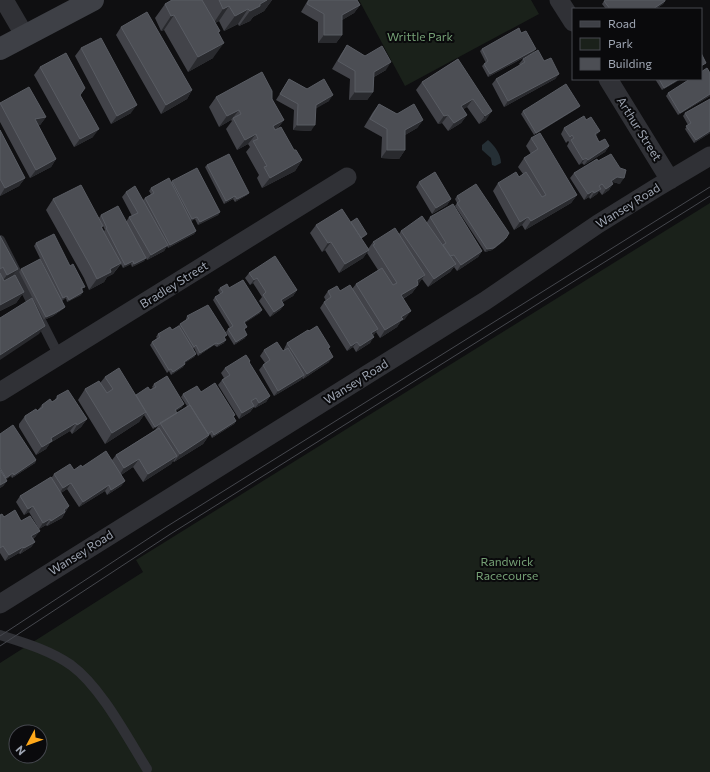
<svg xmlns="http://www.w3.org/2000/svg" width="710" height="772" font-family="Commissioner,sans-serif">
<style>
.green{fill:#1a211a;fill-rule:evenodd}
.water{fill:#252f35}
.lines{fill:none;stroke-linecap:round;stroke-linejoin:round}
.lane{stroke:#303136;stroke-width:10}
.street{stroke:#303136;stroke-width:19}
.secondary{stroke:#3e4046;stroke-width:22}
.tram{stroke:#45474d;stroke-width:1}
.wall{fill:#424349}
.shaded-wall{fill:#292a2e}
.building{fill:#4c4e54;stroke:#595c63}
.labels{text-anchor:middle;stroke-width:4;stroke-linejoin:round;paint-order:stroke}
.park-label{font-size:12px;fill:#75a075;stroke:#0a0a0c}
.street-label{font-size:12px;fill:#9fa6b3;stroke:#0a0a0c}
</style>
<rect width="100%" height="100%" fill="#0f0f11"/>
<path class="green" d="M359,0H531L539,14L405,86Z
M710,203V772H0V663L143,572L136,560ZM16,732H40V756H16Z"/>
<path class="water" d="M488,140C494,145 501,154 501,163L495,166L492,165L491,158L482,150V145Z"/>
<g class="lines">
<path class="lane" d="M0,240L59,356
M0,635C25,643 49,650 71,665C101,687 127,737 147,769"/>
<path class="street" d="M4,0L25,36
M559,0L573,22
M608,79L670,180
M0,392L347,177
M0,604L485,301L598,224L656,188L710,156"/>
<path class="secondary" d="M0,49L93,0"/>
<path class="tram" d="M0,636L166,527L710,187
M0,646L172,533L710,196"/>
</g>
<path class="wall" d="M172,0H272L264,11L253,17L250,21L239,26L238,24L224,31L219,21L215,23L220,31L218,33L213,58L188,72L164,30L161,31L155,18L165,4Z
M308,0H357L360,5L354,13L342,20V35L336,43H318V22L301,12Z
M604,1H665L663,4L656,9H606L602,4Z
M121,27L192,90L187,99L161,114L116,35Z
M521,33L534,52L488,77L482,66L484,64L486,63L480,51L482,49Z
M347,45L386,70L374,77L373,92L367,100H349L350,79L332,69L341,54Z
M81,48L131,113L111,124L75,56Z
M458,59L486,120L479,124L467,107L463,109L467,115L461,123L448,131L442,123L438,124L416,90L422,82Z
M523,59L544,61L559,74L555,79L504,107L492,84L496,79L520,65L519,64Z
M40,67L80,95L93,137L74,147L34,75Z
M710,73V96L678,115L666,96L668,93Z
M289,79L329,101L315,108L311,131L293,130L294,110L276,100Z
M655,79H681L662,90Z
M216,97L272,99L284,120L277,129L302,160L295,171L262,188L257,178L259,175L246,152L250,147L248,144L237,150L226,129L232,121L231,120L219,127L209,107Z
M0,103L46,117L40,125H38L56,159L51,167L30,178L0,122Z
M379,104L397,114L423,120L417,128L405,135V150L399,159L381,158L382,137L364,127L373,112Z
M580,106L578,108L534,135L521,114L523,111Z
M685,113L710,133L694,143L685,129L688,125L683,116Z
M564,128L596,136L599,142L609,146L605,152L584,165L582,163L579,165L567,146L569,142L568,141L566,143L561,134Z
M0,130L25,178L19,186L0,196Z
M531,138L577,195L571,203L525,230L522,225L514,230L493,191L498,183L519,177L523,174L518,167L524,158L531,154L526,146Z
M598,161L620,184L613,182L609,190L602,195L599,191L597,194L590,199L589,197L584,200L570,178L574,173Z
M207,165L247,195L235,202L233,199L224,204L205,167Z
M172,181L220,212L218,215L198,225L195,219L191,221L196,231L194,234L168,248L167,246L164,251L147,260L146,258L144,261L132,267L131,264L123,268L121,264L113,274L107,277L104,282L89,290L84,278L46,210L53,199L102,227L115,252L104,231L105,230L99,218L101,215L126,222L129,217L132,216L122,197L126,192L143,200L145,198L151,194L149,191L151,188L171,183Z
M419,182L451,199L447,205L432,214L416,187Z
M457,196L504,241L492,250L485,252L455,206L457,203L455,199Z
M430,217L482,251L478,257L457,271L454,267L450,272L428,287L422,279L418,284V285L412,293L403,299L405,319L401,321L397,327L380,338L376,332L373,335L370,343L356,352L353,347L347,351L320,308L324,302L326,301L324,297L328,291H340L352,289L356,284L378,270L367,253L368,251L363,258L339,273L325,250L322,252L310,233L316,225L365,236L361,239L368,249L373,242L399,234L401,231L427,222Z
M0,236L18,269L12,277L24,292L16,303L0,311Z
M36,243L70,266L83,289L82,290L81,295L67,302L66,298L62,301L65,307L63,309L53,316L44,320L19,272L21,269L57,293L34,246Z
M249,273L297,290L293,296L282,302L284,305L280,310L270,317L259,301L262,297L253,283L250,285L245,278Z
M220,288H229L260,313L244,323L245,338L234,345L226,332L228,329L230,328L213,300L215,297L220,294L218,290Z
M187,316L225,338L224,343L217,347L214,345L198,356L194,348L193,349L196,354L194,357L184,363L183,367L171,375L169,371L167,373L150,345L152,342L157,338L156,337L158,334L172,330L186,320V319Z
M309,331L330,347L328,349L329,362L303,379L302,378L301,380L274,396L259,370L263,365L265,363L260,356L264,350L283,351L284,350V349L287,343Z
M250,361L249,363L270,396L266,402L255,408L254,407L250,412L239,419L218,385L222,380L224,378L221,373L225,368Z
M105,377L136,395L150,390L153,388L152,387L154,384L182,407L176,411L177,413L187,406L181,397L183,394L201,392L235,415L233,417L236,421L234,424L212,438L210,434L203,444L174,462L173,461L171,464L143,482L133,467L121,475L125,481L121,486L107,495L105,491L79,507L67,489L61,493L69,506L62,518L47,526L46,525L39,529L29,512L24,515L16,502L20,496L52,477L54,474L74,470L82,467L112,460L116,455L155,430L158,426L153,429L144,415L139,422L105,444L78,400L85,389L100,383Z
M57,396L87,419L81,427L72,434L70,431L50,443L46,449L36,455L19,427V424L25,416L37,411L42,405L52,402L55,400Z
M0,434L36,460L35,463L12,478L11,476L6,479L7,481L3,486L0,488Z
M0,515L21,521L36,536L33,539L35,542L31,547L20,554L19,553L5,561L0,553Z"/>
<path class="shaded-wall" d="M267,0H272L264,11L253,17L250,21L239,26L250,11L260,4Z
M665,1L663,4L656,9H653Z
M360,5L354,13L337,23L342,15Z
M229,6L219,21L213,24L223,9Z
M248,9L238,24L224,31L235,16Z
M174,15L164,30L161,31L171,16Z
M324,35H342L336,43H318Z
M224,43L213,58L188,72L198,57Z
M536,49L534,52L488,77L490,74Z
M391,62L386,70L368,80L374,72Z
M559,74L555,79L504,107L508,101Z
M679,79H681L662,90L664,88Z
M192,90L187,99L161,114L166,105Z
M355,92H373L367,100H349Z
M710,94V96L678,115L680,113Z
M333,95L329,101L312,111L316,105Z
M473,99L467,107L456,114L461,106Z
M137,105L131,113L111,124L117,116Z
M580,106L578,108L534,135L536,133Z
M239,110L231,120L219,127L227,116Z
M492,111L486,120L479,124L485,116Z
M448,115L442,123L438,124L444,116Z
M467,115L461,123L448,131L454,123Z
M46,117L40,125L29,128L35,119Z
M284,120L276,130L265,136L273,126Z
M423,120L417,128L400,138L405,130Z
M297,125H315L311,131L293,130Z
M99,129L93,137L74,147L80,139Z
M600,131L596,136L595,134Z
M710,131V133L694,143L696,140Z
M256,134L248,144L237,150L245,140Z
M609,146L605,152L584,165L588,160Z
M387,150H405L399,159L381,158Z
M586,158L582,163L579,165L583,160Z
M56,159L51,167L30,178L36,170Z
M302,160L295,171L262,188L270,178Z
M617,177L624,178L620,184L613,182L607,186L611,181Z
M25,178L19,186L0,196L5,188Z
M613,184L609,190L602,195L606,189Z
M601,189L597,194L590,199L594,193Z
M593,191L589,197L584,200L588,194Z
M249,193L247,195L235,202L237,199Z
M577,195L571,203L525,230L531,221Z
M235,196L233,199L224,204L226,201Z
M451,199L447,205L432,214L436,208Z
M220,212L218,215L198,225L200,222Z
M197,217L195,219L190,222L192,219Z
M528,217L522,225L514,230L520,222Z
M196,231L194,234L168,248L170,245Z
M367,234L365,236L355,243L357,240Z
M506,238L504,241L492,250L485,252L487,249Z
M331,242L325,250L322,252L328,243Z
M168,245L164,251L147,260L151,255Z
M369,250L363,258L339,273L345,264Z
M482,251L478,257L457,271L461,265Z
M146,258L144,261L132,267L134,264Z
M133,261L131,264L123,268L125,265Z
M121,263L113,274L107,277L104,282L89,290L97,279L110,269Z
M456,264L450,272L428,287L434,279Z
M18,269L12,277L1,283L7,275Z
M425,275L419,283L411,288L417,280Z
M257,278L253,283L250,285L254,280Z
M418,285L412,293L395,303L401,295Z
M297,290L293,296L277,306L281,300Z
M24,292L16,303L0,311V305Z
M83,292L81,295L67,302L69,300Z
M67,296L66,298L62,301L63,298Z
M284,305L280,310L270,317L274,312Z
M65,307L63,309L53,316L44,320L46,317Z
M262,310L260,313L242,325L244,322Z
M411,311L405,319L401,321L397,327L380,338L385,330L401,317Z
M45,326L39,334L0,360V355Z
M378,329L374,335L368,339L371,333Z
M247,335L245,338L234,345L236,342Z
M374,337L370,343L356,352L360,346Z
M226,340L224,343L217,347L219,344Z
M357,342L353,347L347,351L351,346Z
M216,343L214,345L198,356L200,353Z
M196,354L194,357L182,365L184,362Z
M333,357L329,362L303,379L307,374Z
M185,364L183,367L171,375L173,372Z
M304,375L301,380L274,396L278,391Z
M270,396L266,402L255,408L259,403Z
M184,404L182,407L173,413L175,410Z
M254,406L250,412L239,419L242,413Z
M146,412L139,422L105,444L112,433Z
M87,419L81,427L72,434L77,425Z
M236,421L234,424L212,438L214,435Z
M76,423L70,431L50,443L46,449L36,455L42,447L51,438Z
M160,424L158,426L153,429L155,427Z
M209,435L203,444L174,462L180,454Z
M177,456L171,464L143,482L148,474Z
M139,459L133,467L119,476L124,468Z
M36,460L35,463L12,478L14,475Z
M13,473L11,476L4,481L6,478Z
M7,481L3,486L0,488V485Z
M125,481L121,486L107,495L111,490Z
M71,483L67,489L59,494L63,488Z
M109,485L105,491L79,507L83,502Z
M33,506L29,512L24,515L28,509Z
M69,506L65,512L64,510Z
M65,512L62,518L47,526L51,521Z
M50,519L46,525L39,529L43,523Z
M40,531L36,536L27,542L31,536Z
M35,542L31,547L20,554L24,548Z
M23,547L19,553L5,561L9,555Z"/>
<path class="building" d="M172,0H202L220,31L218,32L224,43L198,57L174,15L171,16L165,4Z
M219,0H267L260,4V6L250,11L248,9L235,16L229,6L223,9Z
M309,0H357L360,5L342,15V35H324V14L307,4Z
M606,0H665V1L653,9H610L604,1Z
M147,12L192,90L166,105L121,27Z
M519,28L521,33L526,31L536,49L490,74L484,64L488,61L482,49Z
M101,38L137,105L117,116L81,48Z
M347,45L365,56L382,46L391,62L374,72L373,92H355V71L338,61Z
M538,50L544,61L551,58L559,74L508,101L496,79L525,62L523,59Z
M66,53L85,88L80,95L99,129L80,139L40,67Z
M701,53L706,63L701,66Z
M458,59L492,111L485,116L473,99L461,106L467,115L454,123L448,115L444,116L422,82Z
M707,68L710,73V94L680,113L668,93L690,79H701V72Z
M262,72L272,91V99L284,120L273,126L275,130L281,127L294,150H296L302,160L270,178L264,167L267,166L253,141L258,139L256,134L245,140L233,118L241,114L239,110L227,116L216,97Z
M289,79L307,89L324,79L333,95L316,105L315,125H297L298,104L280,94Z
M659,79H679L664,88Z
M566,84L580,106L536,133L523,111Z
M29,87L46,117L35,119L56,159L36,170L0,103Z
M710,99V131L696,140L686,126L691,123L685,113Z
M379,104L397,114L414,104L423,120L405,130V150H387V129L370,119Z
M584,116L586,120L591,117L600,131L595,134L599,142L605,139L609,146L588,160L586,158L583,160L571,140L574,138L572,135L570,137L564,128Z
M0,130L25,178L5,188L0,179Z
M540,133L577,195L531,221L528,217L520,222L498,183L516,172L519,177L526,172L542,197L546,195L524,158L538,149L531,138Z
M229,154L249,193L237,199L235,196L226,201L207,165Z
M611,154L620,168L626,170L624,178L617,177L611,181L613,184L606,189L602,184L599,186L601,189L594,193L593,191L588,194L574,173L597,159L598,161Z
M197,168L220,212L200,222L197,217L192,219L172,181Z
M435,172L451,199L436,208L419,182Z
M169,178L196,231L170,245L145,198L154,193L151,188Z
M476,184L509,233L506,238L494,248L487,249L457,203L460,201L457,196Z
M81,185L103,226L101,227L121,263L110,269L111,272L97,279L91,267L53,199Z
M135,186L168,245L151,255L129,217L138,213L126,192Z
M453,204L482,251L461,265L454,255L450,256L449,254L443,245L446,243L430,217Z
M118,206L146,258L134,264L133,261L125,265L106,228H107L101,215Z
M342,209L369,250L345,264L331,242L328,243L316,225Z
M422,216L456,264L434,279L401,231Z
M357,218L367,234L361,238L351,222Z
M395,228L425,275L417,280L418,285L401,295L411,311L401,317L403,319L385,330L356,284L382,268L393,285L397,283L373,245L375,244L373,242Z
M54,234L70,266L73,264L85,287L81,288L83,292L69,300L67,296L63,298L36,243Z
M0,236L18,269L7,275L3,267L0,269Z
M275,256L297,290L281,300L284,305L274,312L263,295L266,292L257,278L254,280L249,273Z
M40,259L65,307L55,313L46,317L21,269Z
M0,273L4,281L15,275L24,292L0,305Z
M243,280L262,310L244,322L247,327L244,329L247,335L236,342L228,329L233,326L215,297L223,292L220,288L227,284L229,288Z
M350,285L378,329L371,333L374,337L360,346L357,342L351,346L324,302L331,297L328,291L337,286L340,291Z
M32,298L45,326L0,355V318Z
M208,305L227,335L224,337L226,340L219,344L216,343L200,353L196,345L194,347L180,324L189,318L187,316Z
M179,326L196,354L184,362L185,364L173,372L171,369L169,370L152,342L160,337L158,334L170,327L172,330Z
M317,326L330,347L328,348L333,357L307,374L287,343L308,330L309,331Z
M277,342L283,351L288,348L304,375L278,391L263,365L270,360L264,350Z
M246,355L250,361L249,362L270,396L259,403L256,398L251,401L254,406L242,413L222,380L230,375L225,368Z
M119,368L146,412L112,433L85,389L99,381L107,393L113,389L105,377Z
M167,376L184,404L175,410L177,413L155,427L136,395L148,387L150,390L156,387L154,384Z
M215,383L235,415L233,416L236,421L214,435L212,431L208,434L183,394L197,386L201,392Z
M68,390L87,419L77,425L76,423L51,438L52,441L42,447L25,419V416L36,409L37,411L43,407L42,405L50,399L52,402L58,398L57,396Z
M190,405L209,435L180,454L160,423Z
M13,425L36,460L14,475L13,473L6,478L0,468V434Z
M159,428L177,456L148,474L139,459L124,468L116,455Z
M106,451L125,481L111,490L109,485L83,502L71,483L63,488L54,474L70,464L74,470L81,465L82,467Z
M0,470L7,481L0,485Z
M51,477L69,506L64,510L65,512L51,521L50,519L43,523L33,506L28,509L20,496Z
M15,510L21,521L30,516L40,531L31,536L35,542L24,548L23,547L9,555L3,546L0,548V515L2,514L4,517Z"/>
<g class="labels">
<g class="park-label">
<text x="420" y="41">Writtle Park</text>
<text x="507" y="566">Randwick<tspan x="507" dy="14">Racecourse</tspan></text>
</g>
<g class="street-label">
<text transform="translate(639 129) rotate(58)" y="4">Arthur Street</text>
<text transform="translate(628 206) rotate(-32)" y="4">Wansey Road</text>
<text transform="translate(174 285) rotate(-32)" y="4">Bradley Street</text>
<text transform="translate(356 382) rotate(-32)" y="4">Wansey Road</text>
<text transform="translate(81 553) rotate(-32)" y="4">Wansey Road</text>
</g>
</g>
<rect x="572" y="8" width="130" height="72" fill="#0a0a0c" stroke="#46484f"/>
<rect x="580" y="21" width="20" height="6" fill="#3e4046" stroke="#46484f"/>
<text x="608" y="28" font-size="12" fill="#9fa6b3">Road</text>
<rect x="580" y="38" width="20" height="12" fill="#1a211a" stroke="#46484f"/>
<text x="608" y="48" font-size="12" fill="#9fa6b3">Park</text>
<rect x="580" y="58" width="20" height="12" fill="#4c4e54" stroke="#46484f"/>
<text x="608" y="68" font-size="12" fill="#9fa6b3">Building</text>
<g transform="translate(28 744) rotate(229)"><circle r="19" fill="#0a0a0c" stroke="#46484f"/>
<path d="M0-3L7 15L0 10L-7 15Z" fill="#fea81a"/>
<text y="-6" font-size="11" font-weight="bold" text-anchor="middle" fill="#9fa6b3">N</text>
</g>
</svg>
